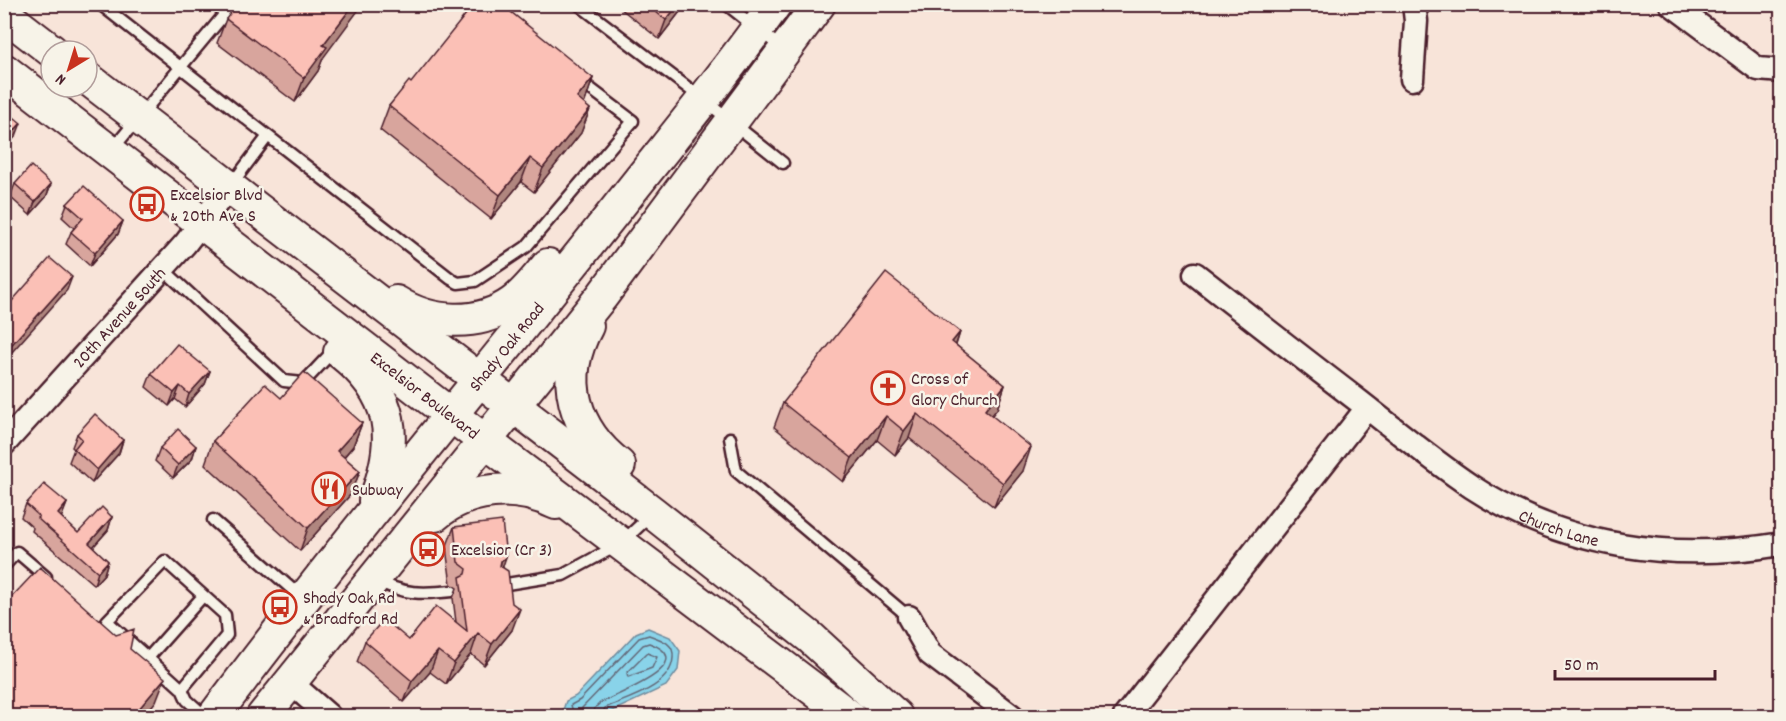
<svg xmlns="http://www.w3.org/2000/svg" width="1786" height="721" font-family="Dekko,sans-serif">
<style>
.water{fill:#89d3e9;stroke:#708b9d;stroke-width:1.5}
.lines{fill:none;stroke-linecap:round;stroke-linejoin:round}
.shore{stroke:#636777;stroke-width:1.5}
.lane-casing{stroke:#4a1f2b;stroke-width:15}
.street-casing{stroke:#4a1f2b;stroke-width:27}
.secondary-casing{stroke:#4a1f2b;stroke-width:36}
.lane{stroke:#f7f3e8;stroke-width:10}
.street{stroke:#f7f3e8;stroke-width:22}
.secondary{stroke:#f7f3e8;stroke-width:32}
.wall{fill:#d8a59d;stroke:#4a1f2b;stroke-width:1.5}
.shaded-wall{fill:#b0867f;stroke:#4a1f2b;stroke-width:1.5}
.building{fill:#fbc0b6;stroke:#4a1f2b;stroke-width:1.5}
.labels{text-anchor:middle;stroke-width:5;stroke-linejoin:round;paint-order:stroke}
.poi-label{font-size:18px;fill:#4a1f2b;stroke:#f7f3e8;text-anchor:start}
.street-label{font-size:18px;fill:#4a1f2b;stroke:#f7f3e8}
</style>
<rect width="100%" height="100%" fill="#f8e4d9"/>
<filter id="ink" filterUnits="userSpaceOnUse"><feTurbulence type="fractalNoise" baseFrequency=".0167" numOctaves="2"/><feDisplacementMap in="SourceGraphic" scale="12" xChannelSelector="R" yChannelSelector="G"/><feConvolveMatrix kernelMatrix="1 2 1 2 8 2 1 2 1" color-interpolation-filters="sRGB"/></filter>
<g filter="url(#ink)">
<path class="water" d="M648,628L670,637L680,651L678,670L666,686L602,716H571L563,710L566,701L576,696L636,633Z"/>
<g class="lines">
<path class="shore" d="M647,653L657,657L652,668L628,677L627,673Z
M574,716L571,705L580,700L639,638L649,635C660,639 675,643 673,658C671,687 628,698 605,708L601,716
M582,716V708L643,645L649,643C704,663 617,694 600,703L595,708L593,716"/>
<g class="lane-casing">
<path id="lane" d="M100,4L268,136L231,185
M578,4L704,100L783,163
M726,4L783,49
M268,136L451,279L458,283L475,281L526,247L633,121L579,80
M111,151L233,4
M163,269L284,381L303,383L336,348
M730,438L736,471L909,617
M213,520L302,598
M4,566L17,552L46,577
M377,580C402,595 424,594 452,591
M500,585L563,575L620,544L651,515
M148,658L203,596
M182,689L227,635L225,615L165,561L107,621L182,689L187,700L205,716"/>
</g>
<g class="street-casing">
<g id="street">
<path d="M1671,4L1758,69L1782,71"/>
<path d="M1412,79L1416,21L1414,4"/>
<path id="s1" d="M1195,274C1250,317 1305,360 1360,402C1397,431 1433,461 1472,487C1565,548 1674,562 1782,544"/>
<path id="s2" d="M4,444L185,244L229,187"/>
<path d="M909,617L930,654L1012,716"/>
<path d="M291,683L329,716"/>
<path d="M1125,716L1367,408"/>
</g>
</g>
<g class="secondary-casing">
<g id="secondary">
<path d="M4,14L52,51"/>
<path id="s3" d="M4,70L486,442L849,716"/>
<path d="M87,78L653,513L811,638L896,716"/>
<path d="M396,302C430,324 478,327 512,303C526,293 537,278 548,265"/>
<path d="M587,326C558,379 574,430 619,465"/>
<path d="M340,352C395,395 399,438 375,501"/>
<path d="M435,515C469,486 516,484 556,503"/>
<path id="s4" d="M214,716C345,541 486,374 622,202C673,137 727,73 775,4"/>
<path d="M263,716L602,296L819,4"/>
</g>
</g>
<use href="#lane" class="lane"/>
<use href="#street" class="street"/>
<use href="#secondary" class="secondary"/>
</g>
<path class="wall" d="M615,4H686L659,39Z
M226,19L323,58L318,71L295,102L217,43Z
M593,78L584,104L590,109L581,133L534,192L521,182L491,219L380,130L389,106L411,83Z
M15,184H51L46,197L30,215L10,197Z
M67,204L123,221L118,234L90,266L66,244L71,232L74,228L62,217Z
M960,332L956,345L1005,385L997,409L992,415L1023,471L994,507L909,438L895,455L877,440L843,482L774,427L783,403Z
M210,371L205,384L185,407L175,399L169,406L146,387L151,374Z
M281,398L362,423L353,446L344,457L360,471L351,494L300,551L205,464L213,441Z
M77,434L123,440L119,453L92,483L69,462L74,449L72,447Z
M196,446L192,459L173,478L155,461L160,448Z
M67,503L61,517L78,533L112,517L108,530L93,547L108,561L104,574L94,585L32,531L33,528L21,517L26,504Z
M454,527L503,567L512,630L484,665L471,654L446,684L430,672L404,702L357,662L365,641L409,640L456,622L453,598L457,588L451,584L446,548Z"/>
<path class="shaded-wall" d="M354,4H363L323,58L318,71L295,102L304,78L323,45Z
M679,4H686L659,39L666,20Z
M593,78L585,102L569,123L577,98Z
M590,109L581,133L534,192L543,168Z
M21,123L16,136L4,149V142Z
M530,158L521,182L491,219L500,195Z
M51,184L46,197L30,215L35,202Z
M123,221L118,234L90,266L95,253Z
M72,277L67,290L4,361V353Z
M960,332L952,356V342Z
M210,371L205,384L185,407L189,394Z
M1005,385L997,409L976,434L985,410Z
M180,386L175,399L169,406L174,393Z
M917,414L909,438L895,455L904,431Z
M886,416L877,440L843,482L852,458Z
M362,423L353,446L329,474L337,451Z
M123,440L119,453L92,483L97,470Z
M196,446L192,459L173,478L178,465Z
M1031,447L1023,471L994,507L1003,483Z
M360,471L351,494L300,551L308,528Z
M67,503L62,516L53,527L58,514Z
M112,517L108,530L85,556L89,543Z
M506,557L499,578L501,561Z
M108,561L104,574L94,585L98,572Z
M520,609L512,630L484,665L492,644Z
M478,633L471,654L446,684L454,663Z
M438,651L430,672L404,702L412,681Z
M165,678L156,701L143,717H132Z"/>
<path class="building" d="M237,4H354L323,45L327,47L304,78L226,19Z
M474,4H501L593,78L577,98L590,109L543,168L530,158L500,195L389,106L409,81L411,83Z
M646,4H679L666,20Z
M4,109L21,123L4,142Z
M31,166L51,184L35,202L15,184Z
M84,186L123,221L95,253L71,232L83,218L67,204Z
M50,258L72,277L4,353V310Z
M886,273L960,332L952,342L1005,385L985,410L1031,447L1003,483L917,414L904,431L886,416L852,458L783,403Z
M177,344L210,371L189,394L180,386L174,393L151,374Z
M304,372L362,423L337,451L360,471L308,528L213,441L265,384L281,398Z
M95,414L123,440L97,470L74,449L82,439L77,434Z
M178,429L196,446L178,465L160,448Z
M44,484L67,503L58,514L78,533L102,507L112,517L89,543L108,561L98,572L37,518L39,516L26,504Z
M502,521L506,557L501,561L500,566L508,571L512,603L520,609L492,644L478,633L454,663L438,651L412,681L365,641L384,619L409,640L436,606L467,631L460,577L466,574L467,569L458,562L454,527Z
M40,567L116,635L134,629L130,649L165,678L132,717H7L4,714V605Z
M294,712L299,717H290Z"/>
</g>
<defs>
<g id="bus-ring" transform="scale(1.725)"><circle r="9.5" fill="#f7f3e8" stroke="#c8321e" stroke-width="1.5"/><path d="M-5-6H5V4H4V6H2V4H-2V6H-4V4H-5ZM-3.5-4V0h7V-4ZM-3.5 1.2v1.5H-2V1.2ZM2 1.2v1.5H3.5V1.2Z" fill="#c8321e"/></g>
<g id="church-ring" transform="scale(1.725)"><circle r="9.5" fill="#f7f3e8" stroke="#c8321e" stroke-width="1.5"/><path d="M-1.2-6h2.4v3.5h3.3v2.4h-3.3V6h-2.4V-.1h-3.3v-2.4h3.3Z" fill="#c8321e"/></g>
<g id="restaurant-ring" transform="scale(1.725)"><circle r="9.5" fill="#f7f3e8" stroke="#c8321e" stroke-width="1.5"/><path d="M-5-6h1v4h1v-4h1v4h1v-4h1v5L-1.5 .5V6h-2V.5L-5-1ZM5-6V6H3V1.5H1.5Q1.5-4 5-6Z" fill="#c8321e"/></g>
</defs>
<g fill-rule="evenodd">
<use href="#bus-ring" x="147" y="204"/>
<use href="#church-ring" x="888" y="388"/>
<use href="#restaurant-ring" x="329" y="489"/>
<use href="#bus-ring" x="428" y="549"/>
<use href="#bus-ring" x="280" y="607"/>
</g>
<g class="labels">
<g class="poi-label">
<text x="170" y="200">Excelsior Blvd<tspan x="170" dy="21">&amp; 20th Ave S</tspan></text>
<text x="911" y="384">Cross of<tspan x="911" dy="21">Glory Church</tspan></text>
<text x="352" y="495">Subway</text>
<text x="451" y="555">Excelsior (Cr 3)</text>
<text x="303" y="603">Shady Oak Rd<tspan x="303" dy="21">&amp; Bradford Rd</tspan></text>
</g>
<g class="street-label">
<text dy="6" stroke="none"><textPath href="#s2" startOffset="171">20th Avenue South</textPath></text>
<text dy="6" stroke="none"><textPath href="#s4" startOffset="471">Shady Oak Road</textPath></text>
<text dy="6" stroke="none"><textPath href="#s3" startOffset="532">Excelsior Boulevard</textPath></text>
<text dy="6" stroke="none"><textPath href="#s1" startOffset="446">Church Lane</textPath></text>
</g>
</g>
<rect width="1786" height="721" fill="none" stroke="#f7f3e8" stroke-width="24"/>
<rect x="12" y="12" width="1762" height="697" fill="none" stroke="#4a1f2b" stroke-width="2" filter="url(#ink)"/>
<g transform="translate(69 69) rotate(218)"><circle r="28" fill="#f7f3e8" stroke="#b29e9c" stroke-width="1.5"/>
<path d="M0-4.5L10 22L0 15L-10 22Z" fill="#c8321e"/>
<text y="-9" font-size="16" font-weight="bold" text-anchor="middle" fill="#4a1f2b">N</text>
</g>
<path d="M1555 670v9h160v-9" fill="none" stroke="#4a1f2b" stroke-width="3"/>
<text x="1564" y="670" font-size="18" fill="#4a1f2b" stroke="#f7f3e8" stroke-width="4.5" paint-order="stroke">50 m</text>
</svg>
